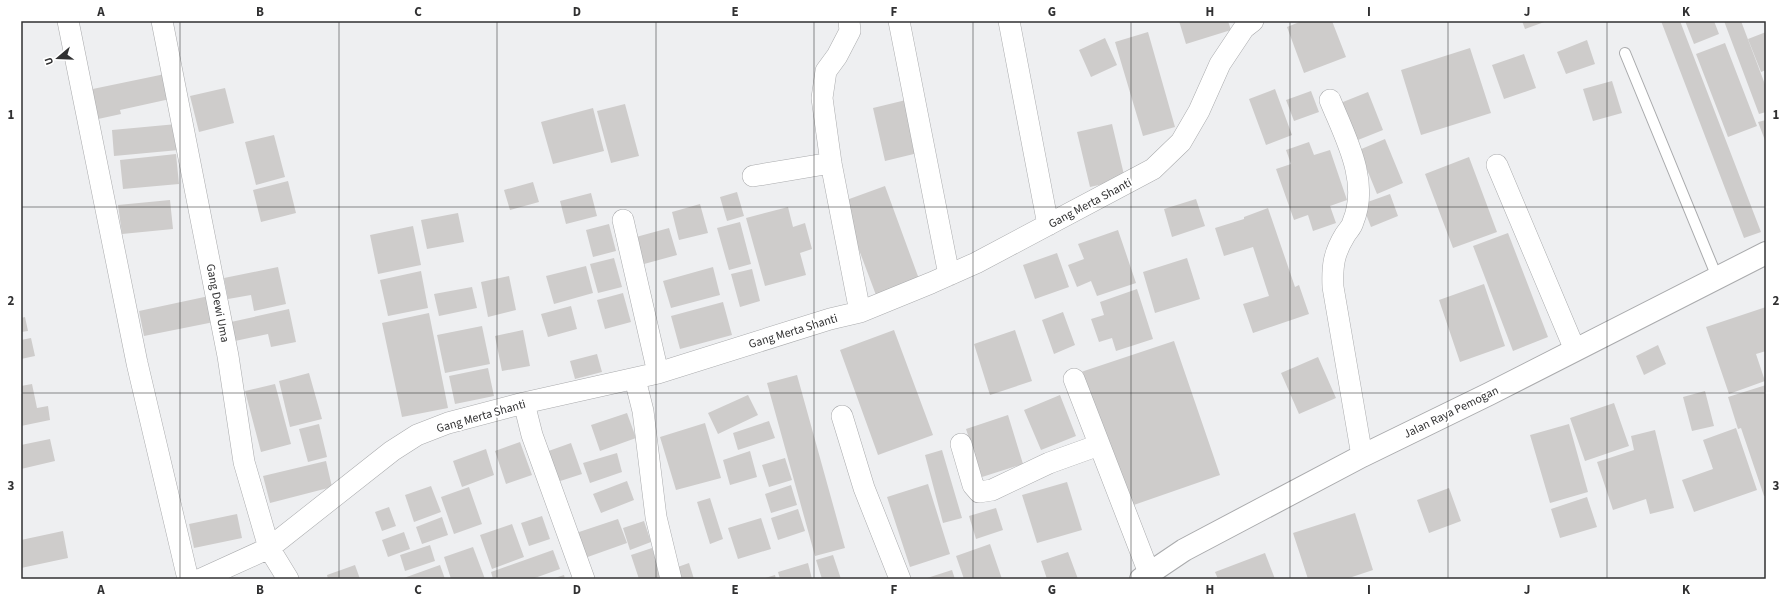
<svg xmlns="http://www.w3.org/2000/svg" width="1787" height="600" font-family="'Source Sans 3',sans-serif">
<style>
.building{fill:#cecccb}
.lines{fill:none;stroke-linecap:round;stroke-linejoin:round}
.service-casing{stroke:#aaabad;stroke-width:12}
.minor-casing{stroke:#aaabad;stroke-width:22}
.tertiary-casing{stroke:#aaabad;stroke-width:24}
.service{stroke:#fff;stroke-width:10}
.minor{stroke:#fff;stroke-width:21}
.tertiary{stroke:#fff;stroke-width:22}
.grid{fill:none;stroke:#313132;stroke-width:1;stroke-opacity:0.55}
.labels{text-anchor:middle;stroke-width:4;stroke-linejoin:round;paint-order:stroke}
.street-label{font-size:12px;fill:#313132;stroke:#fff}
.neatline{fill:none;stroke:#313132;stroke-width:1.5}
.grid-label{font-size:13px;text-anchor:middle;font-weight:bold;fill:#313132}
</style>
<rect width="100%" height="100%" fill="#eeeff1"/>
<path class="building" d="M1179,21H1228L1231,30L1186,44Z
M1302,21H1332L1346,57L1304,73L1287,27Z
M1522,21H1547L1525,29Z
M1661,21H1680L1761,232L1744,238Z
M1685,21H1714L1719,34L1694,44Z
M1724,21H1741L1766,87V112L1759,114Z
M1148,32L1175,127L1143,136L1115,42Z
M1766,32V70L1761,72L1748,39Z
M1105,38L1117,65L1091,77L1079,50Z
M1587,40L1595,64L1566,74L1557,52Z
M1725,43L1757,126L1728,137L1696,54Z
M1470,48L1491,113L1421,135L1401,70Z
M1524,54L1536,88L1504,99L1492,65Z
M165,74L170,99L120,110L121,114L89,121L83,91Z
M1612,81L1622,113L1593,121L1583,89Z
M225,88L234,123L199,132L190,96Z
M1275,89L1292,135L1266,145L1249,99Z
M1311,91L1319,112L1294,121L1286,100Z
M1368,92L1383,130L1353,142L1338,104Z
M906,100L918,153L885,161L873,108Z
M625,104L639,156L611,163L597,111Z
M593,108L604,151L553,164L541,122Z
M1766,120V143L1758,122Z
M177,124L179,150L114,156L112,130Z
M1112,124L1125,179L1090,187L1077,132Z
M274,135L285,177L256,185L245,142Z
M1385,139L1403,183L1377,194L1359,150Z
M1309,142L1314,155L1330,150L1347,200L1330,206L1336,223L1313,231L1308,215L1294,220L1276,169L1291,164L1286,150Z
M176,154L179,184L123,189L120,160Z
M1469,157L1497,232L1453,248L1425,174Z
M288,181L296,213L261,222L253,190Z
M533,182L539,202L510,210L504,190Z
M885,186L919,279L876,295L841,202Z
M737,192L744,216L727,221L720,197Z
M591,193L597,216L566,224L560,201Z
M1390,194L1398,216L1371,227L1362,204Z
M1196,199L1205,226L1172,237L1164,209Z
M170,200L173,229L122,234L118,205Z
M700,204L708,233L679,240L672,212Z
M788,207L793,227L805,223L812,249L800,253L806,275L765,286L746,218Z
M1268,208L1295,287L1299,285L1309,314L1253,333L1243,304L1269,296L1253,247L1224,256L1215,228L1244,219V217Z
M458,213L464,242L427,249L421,220Z
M740,222L751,264L729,270L717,228Z
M609,224L616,251L593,257L586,230Z
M413,226L421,265L378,274L370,235Z
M669,228L677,255L644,264L636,237Z
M1118,230L1136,283L1097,296L1091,281L1077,287L1068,265L1084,259L1078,244Z
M1508,233L1548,337L1513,351L1473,246Z
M1057,253L1069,287L1035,299L1023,265Z
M614,258L622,287L598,293L590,264Z
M1187,258L1200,299L1155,313L1143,272Z
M586,266L593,293L554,304L546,276Z
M278,267L286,304L254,311L251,295L228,299L224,278Z
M713,267L720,295L671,308L663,281Z
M752,269L760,301L740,307L731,274Z
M421,271L428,308L388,316L380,280Z
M509,276L516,310L488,317L481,282Z
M1484,284L1505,346L1460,362L1439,300Z
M472,287L477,308L439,316L434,294Z
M1137,289L1153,339L1116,351L1112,338L1099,342L1091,319L1104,315L1100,302Z
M623,293L631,322L605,329L597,300Z
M209,296L214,322L144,336L139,311Z
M723,302L732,335L680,349L671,316Z
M571,306L577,329L548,337L541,314Z
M1766,307V351L1756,354L1765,381L1729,394L1706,327Z
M289,309L296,342L271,347L268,334L235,341L231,322Z
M1063,312L1075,345L1054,354L1042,320Z
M429,313L448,408L402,417L382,323Z
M25,317L28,331L21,332V318Z
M482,326L490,364L445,373L437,335Z
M523,330L530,366L502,371L495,336Z
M894,330L933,435L878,455L840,350Z
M1015,330L1032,381L990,395L974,344Z
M31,338L35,356L21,359V340Z
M1174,341L1220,475L1128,507L1081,372Z
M1658,345L1666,364L1644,375L1636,356Z
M597,354L602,372L575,379L570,361Z
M1318,357L1336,398L1299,414L1281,373Z
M488,368L494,396L455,404L449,376Z
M309,373L322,419L290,427L279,381Z
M797,375L845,548L815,556L767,383Z
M32,384L37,408L48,406L50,420L21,426V386Z
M275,384L291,444L261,452L245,391Z
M1766,385V496H1764L1741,428L1738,429L1728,397Z
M1705,391L1714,426L1692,431L1683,397Z
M748,395L758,415L718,434L708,413Z
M1060,395L1076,436L1041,450L1024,410Z
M1614,403L1629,446L1585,461L1570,418Z
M627,413L636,438L600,451L591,425Z
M1008,415L1023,464L982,477L966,429Z
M769,421L775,438L738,450L733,433Z
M705,423L721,478L676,490L660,437Z
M319,424L327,457L308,462L299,429Z
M1569,424L1588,492L1550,503L1530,435Z
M1736,428L1757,490L1694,512L1682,480L1713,469L1703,440Z
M1655,430L1674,508L1650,514L1646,499L1613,510L1597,462L1634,450L1631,436Z
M50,439L55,461L21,469V445Z
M520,442L532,475L506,484L495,451Z
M571,443L582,474L551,484L540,454Z
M486,449L494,475L462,487L453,461Z
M942,450L962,518L943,523L925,455Z
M750,451L757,477L730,485L723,460Z
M617,453L622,472L590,483L583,463Z
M785,458L792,480L769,487L762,465Z
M326,461L332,487L270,503L263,476Z
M627,481L634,500L601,513L593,494Z
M1067,482L1082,530L1037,543L1022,495Z
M928,484L950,554L910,567L887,497Z
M791,485L797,505L771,513L765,494Z
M431,486L441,512L414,522L405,495Z
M469,487L482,524L454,534L441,497Z
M1449,488L1461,521L1429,533L1417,500Z
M1587,497L1597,527L1560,538L1551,509Z
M710,498L723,539L710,544L697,502Z
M389,507L396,526L382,531L375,512Z
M996,508L1003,530L976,539L969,516Z
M798,509L805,531L778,540L771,518Z
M1355,513L1373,570L1346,579H1308L1293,533Z
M237,514L242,538L194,548L189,524Z
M542,516L550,539L529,546L521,523Z
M442,517L448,535L422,544L416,527Z
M761,518L771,549L738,559L728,528Z
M618,519L627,543L582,559L573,534Z
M644,521L651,542L630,550L623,528Z
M512,524L524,557L492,569L480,535Z
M63,531L68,558L21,568V540Z
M404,532L410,549L388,557L382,540Z
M990,544L1002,579H964L956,556Z
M430,545L435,561L405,571L400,555Z
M473,547L485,579H451L444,557Z
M652,548L662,579H639L631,555Z
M553,550L560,569L532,579H493L491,572Z
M1068,552L1078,579H1047L1041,561Z
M1265,553L1275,579H1218L1215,572Z
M833,555L841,579H822L816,560Z
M689,563L694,579H676L672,569Z
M808,563L812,579H780L778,572Z
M355,565L360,579H328L327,575Z
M440,565L445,579H401Z
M952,570L955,579H924Z
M564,575L565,579H552Z
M775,575L776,579H762Z"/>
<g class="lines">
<g class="service-casing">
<path id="service" d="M1625,53L1717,277"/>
</g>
<g class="minor-casing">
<path id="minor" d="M68,21L137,363L188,579
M162,21L228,356L244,462L269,548L288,579
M849,21L850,31L837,56L826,71L822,98L831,163L860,312
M899,21L949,275
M1009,21L1048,225
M1330,100C1345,137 1370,181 1353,222C1352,227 1348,230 1345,235C1334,253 1332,265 1333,287L1362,456
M1497,165L1575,350
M753,176L831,163
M623,220L658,373
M635,379L643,411L656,517L671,579
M1074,379L1149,573
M524,403L532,435L584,579
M842,416L864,488L900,579
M961,444L973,485L979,492L992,490L1049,463L1099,445
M201,579L269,548L392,451L417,435L448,423L524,403L658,373L830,319L860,312L931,283L976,263L1153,169L1181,142L1199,111L1220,64L1244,28L1253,21"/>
</g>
<g class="tertiary-casing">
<path id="tertiary" d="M1141,579L1184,550L1362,456L1489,394L1766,253"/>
</g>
<use href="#service" class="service"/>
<use href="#minor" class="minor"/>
<use href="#tertiary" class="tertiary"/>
</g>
<path class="grid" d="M180,21V579M339,21V579M497,21V579M656,21V579M814,21V579M973,21V579M1131,21V579M1290,21V579M1448,21V579M1607,21V579M21,207H1766M21,393H1766"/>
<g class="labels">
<g class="street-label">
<text transform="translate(1090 203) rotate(-28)" y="4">Gang Merta Shanti</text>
<text transform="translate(218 303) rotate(79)" y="4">Gang Dewi Uma</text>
<text transform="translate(793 331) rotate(-17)" y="4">Gang Merta Shanti</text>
<text transform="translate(1451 412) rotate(-26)" y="4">Jalan Raya Pemogan</text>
<text transform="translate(481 416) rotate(-16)" y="4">Gang Merta Shanti</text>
</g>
</g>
<rect width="1787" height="600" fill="none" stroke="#ffffff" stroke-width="44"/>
<g transform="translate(58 58) rotate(251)" stroke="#ffffff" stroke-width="3" paint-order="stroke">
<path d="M0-3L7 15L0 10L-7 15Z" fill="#313132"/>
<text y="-6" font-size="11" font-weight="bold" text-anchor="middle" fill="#313132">U</text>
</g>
<rect x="22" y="22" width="1743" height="556" class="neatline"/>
<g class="grid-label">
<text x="101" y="16">A</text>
<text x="260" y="16">B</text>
<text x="418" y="16">C</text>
<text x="577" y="16">D</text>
<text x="735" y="16">E</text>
<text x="894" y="16">F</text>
<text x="1052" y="16">G</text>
<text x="1210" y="16">H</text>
<text x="1369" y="16">I</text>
<text x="1527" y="16">J</text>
<text x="1686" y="16">K</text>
<text x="11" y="119">1</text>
<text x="1776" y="119">1</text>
<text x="11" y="305">2</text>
<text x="1776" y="305">2</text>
<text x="11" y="490">3</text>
<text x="1776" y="490">3</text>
<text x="101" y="594">A</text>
<text x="260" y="594">B</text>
<text x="418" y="594">C</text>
<text x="577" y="594">D</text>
<text x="735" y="594">E</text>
<text x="894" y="594">F</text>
<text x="1052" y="594">G</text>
<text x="1210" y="594">H</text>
<text x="1369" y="594">I</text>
<text x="1527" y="594">J</text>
<text x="1686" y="594">K</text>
</g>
</svg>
